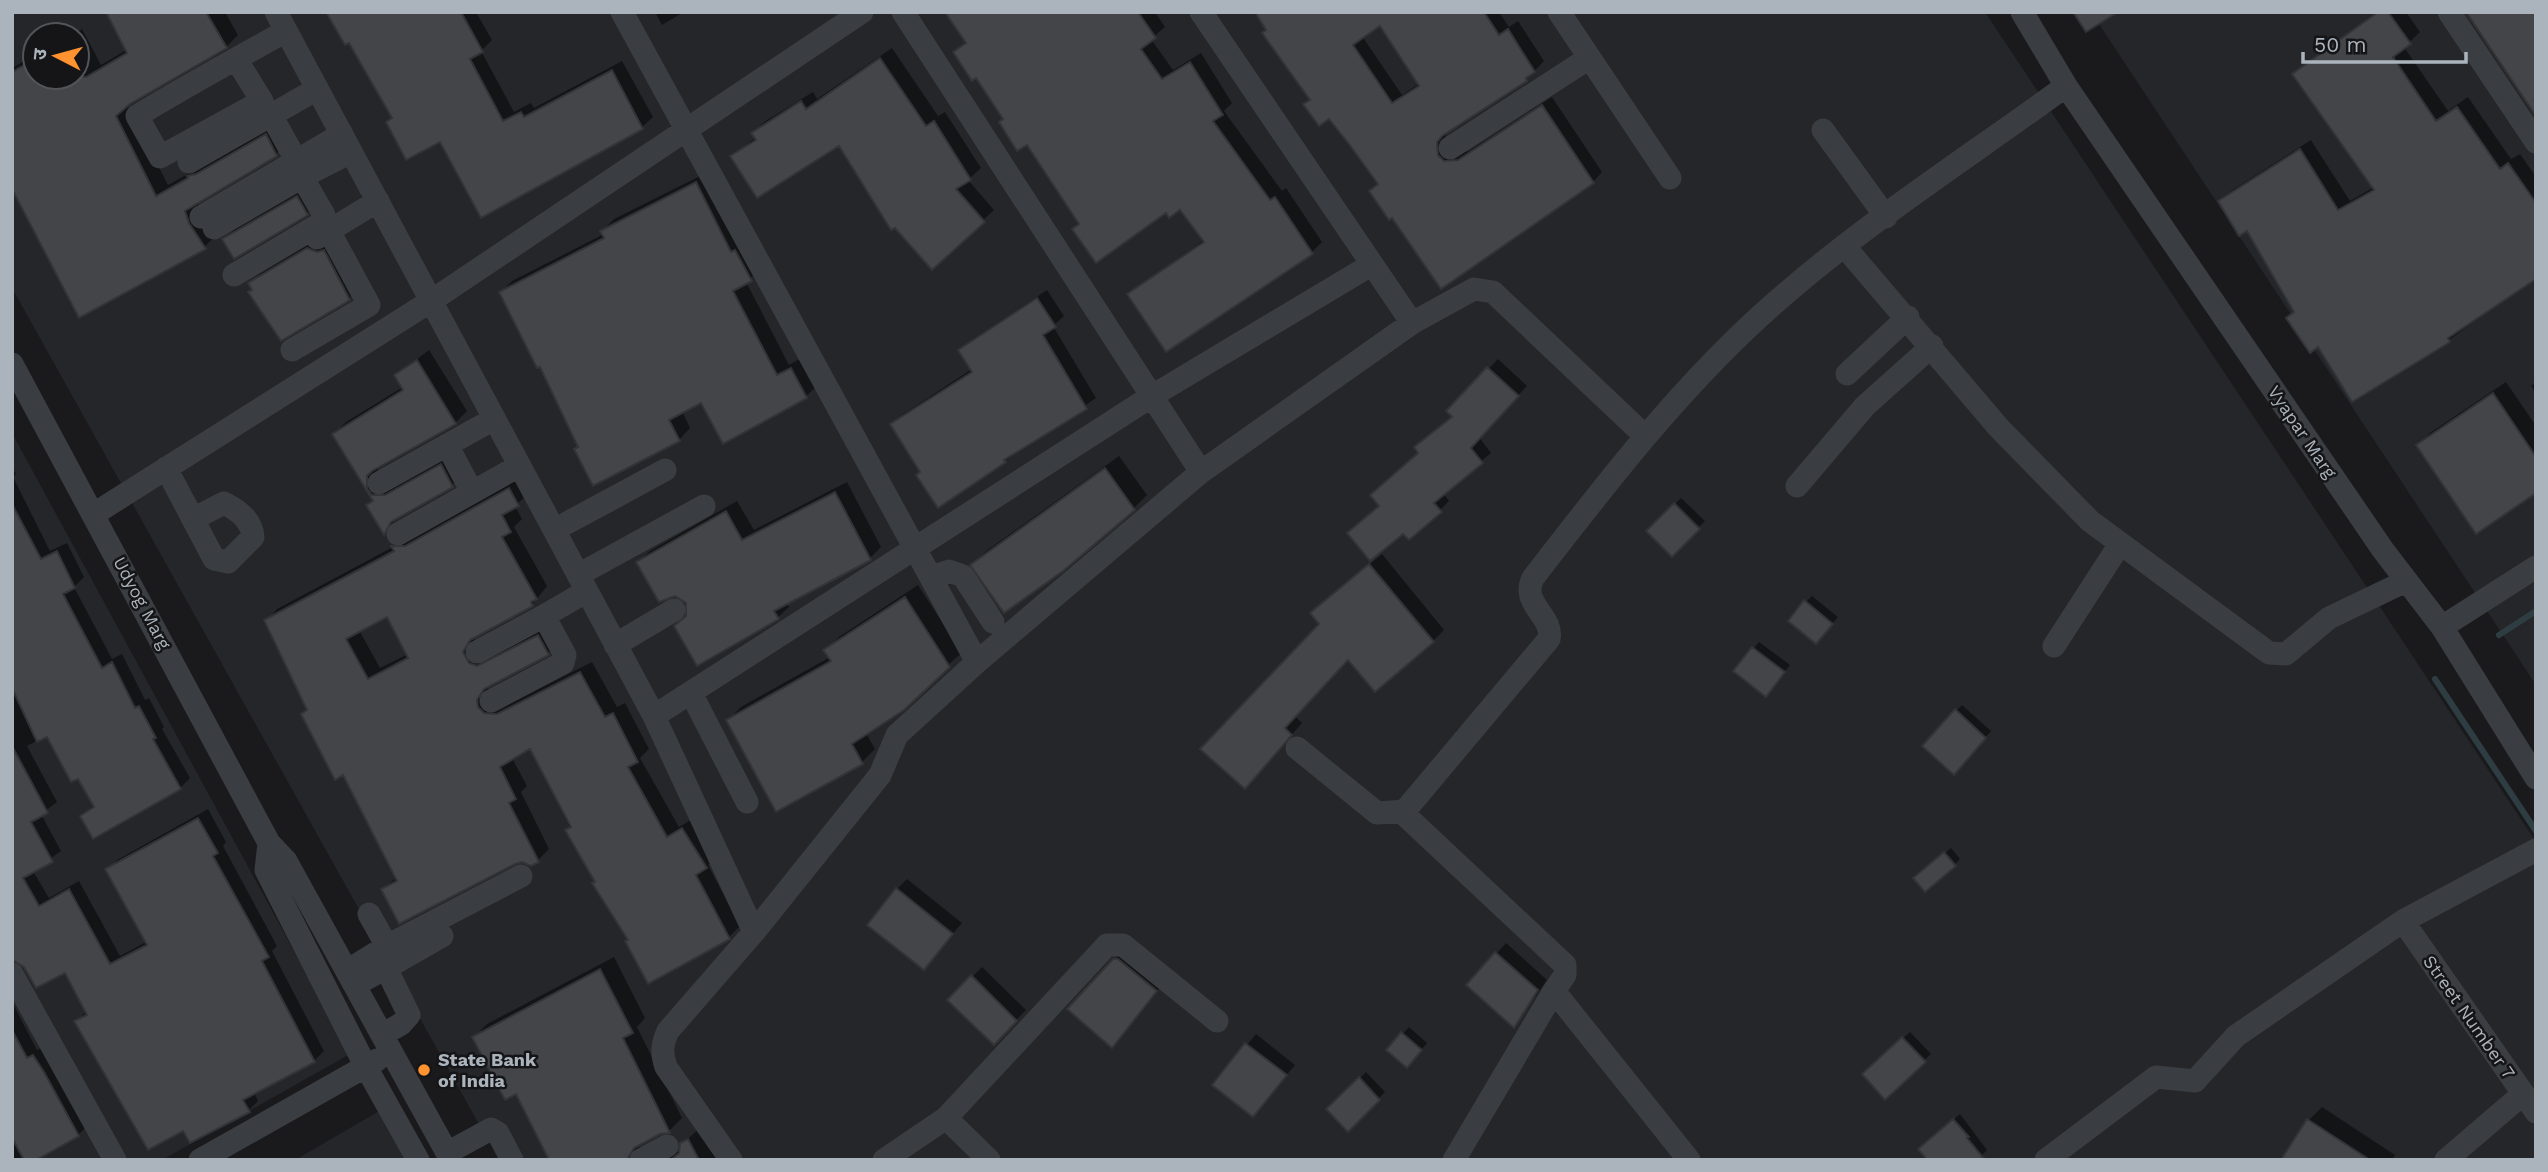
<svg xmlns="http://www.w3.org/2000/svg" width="2548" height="1172" font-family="'Work Sans','Noto Sans Devanagari',sans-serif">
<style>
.built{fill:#252629;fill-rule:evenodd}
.shadow{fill:#0007;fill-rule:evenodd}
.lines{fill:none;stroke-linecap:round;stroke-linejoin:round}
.stream{stroke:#2e3d42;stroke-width:6}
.building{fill:#444549;stroke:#333438;stroke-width:2;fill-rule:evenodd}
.minor{stroke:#3a3d41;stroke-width:23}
.poi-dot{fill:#fe9330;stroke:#151517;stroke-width:2.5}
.labels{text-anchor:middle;stroke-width:5;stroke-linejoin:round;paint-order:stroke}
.street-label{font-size:18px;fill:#abb4bc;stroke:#151517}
.poi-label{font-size:18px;font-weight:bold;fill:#abb4bc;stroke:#151517;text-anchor:start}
</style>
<rect width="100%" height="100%" fill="#1a1a1c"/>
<path class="built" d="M12,12H1985L2536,842V1160H499L12,288ZM35,35H77V77H35Z
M2091,12H2536V685Z
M12,433L350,1054L162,1160H12Z
M381,1110L408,1160H295Z"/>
<path class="shadow" d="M108,12H225L238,35L226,47L127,104L168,185L278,124L288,142L276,154L197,201L217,235L204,247L12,185V68L35,55V77H77V35H72L82,29L101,65L128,49Z
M328,12H476L492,40L481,51L514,112L531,103L534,108L622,61L653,117L642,127L482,216L441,140L394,117L350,40Z
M655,12H684L662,25Z
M953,12H1155L1165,27L1151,39L1173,70L1201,53L1232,103L1224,111L1282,191L1286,188L1322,242L1312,252L1166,349L1129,294L1204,240L1181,207L1081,223L1027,142L1004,119L977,76L955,52L966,41Z
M1257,12H1499L1509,27L1518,21L1544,61L1526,80L1448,130L1445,137L1448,147L1461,153L1469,151L1552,97L1602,172L1593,182L1379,183L1330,117L1305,104L1311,99ZM1381,24L1420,83L1402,95L1362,36Z
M2376,12H2406L2420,32L2404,47L2448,111L2468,97L2511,159L2520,154L2536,177V276L2449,340L2352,400L2248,228L2220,201L2231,191L2311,140L2350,201L2374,187L2294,74Z
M892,48L938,116L945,112L981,168L968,180L994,210L932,267L839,144L733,156L756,137L753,133L764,122L813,92L817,99Z
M708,172L762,268L746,282L757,303L789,365L803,357L818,385L806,396L724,442L701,400L682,411L690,428L679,440L576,449L579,446L540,364L501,292L512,281L604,234L602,231L614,219Z
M307,188L316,204L307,214L225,240L234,230Z
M318,239L359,289L349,298L282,339L250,283L260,274Z
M1047,290L1064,316L1053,326L1096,398L1005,461L922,471L892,424L902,415L972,369L960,351L970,341Z
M429,350L467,411L455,423L378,466V477L454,454L464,473L452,485L398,516L385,532L369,505L374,499L334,434L346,422L403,387L396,375Z
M1498,359L1527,386L1479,437L1491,453L1443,493L1449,501L1440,510L1381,505L1420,452L1453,416L1448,411Z
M2536,381V394L2531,386Z
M2506,382L2536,426V491L2418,446L2430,433Z
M1119,456L1147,495L1134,508L972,565L985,552Z
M12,467L16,474L13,477L50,551L67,543L84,577L74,587L112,659L122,654L145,700L149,698L164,727L162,729L190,778L180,788L82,816L95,804L79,776L48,735L27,746L57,802L41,814L61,851L33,871L49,898L79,881L120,956L148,941L107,870L117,860L208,809L226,842L223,846L277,946L272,951L324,1051L314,1061L254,1092L258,1101L249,1110L184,1129L76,1022L87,1011L65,970L12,961Z
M521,477L529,493L515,506L522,519L514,527L547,586L532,605L477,634L474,640L480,652L550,625L559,642L548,653L488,687L489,695L510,703L592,662L617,707L625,703L649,749L640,758L679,827L694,818L717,856L708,865L740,926L729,937L629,940L596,882L531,747L512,758L527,786L521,792L549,849L537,861L523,860L383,889L397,877L344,773L303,714L308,709L266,621L277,609L393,547L404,535ZM387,615L408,654L380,668L359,630Z
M847,482L881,547L870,558L786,602L789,607L777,618L688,603L638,562L650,551L737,501L754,530Z
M1681,498L1705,521L1672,554L1648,531Z
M1382,554L1444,630L1433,641L1349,657L1295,716L1302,723L1256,776L1321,624L1324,602Z
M918,585L962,653L866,733L875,749L862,762L728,720L741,707L830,657L826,650L839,637Z
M1812,596L1838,617L1822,636L1806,602Z
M1759,642L1790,665L1772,688L1735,671Z
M1962,705L1991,731L1960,766L1956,711Z
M1951,848L1960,859L1954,865L1922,872Z
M907,879L962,923L924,968L897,889Z
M1506,943L1547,980L1514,1026L1468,985Z
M1125,950L1166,980L1122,1036L1114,960Z
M614,957L645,1018L637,1027L682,1118L669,1131L660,1132L639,1144L641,1153L648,1160H551L517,1092L474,1037L487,1024Z
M982,967L1026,1010L994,1043L949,1000Z
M12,1002L37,1050L43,1047L88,1125L78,1135L32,1160H12Z
M1409,1027L1427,1043L1413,1060L1388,1050Z
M1910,1032L1931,1054L1885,1097L1864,1074Z
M1256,1034L1295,1065L1253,1115L1215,1085Z
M1366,1072L1385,1092L1348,1129L1329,1110Z
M2322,1107L2395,1155L2392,1160H2283L2309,1120Z
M1960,1114L1987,1150L1977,1160L1926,1143Z
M701,1127L718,1160H663L681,1150L682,1144Z"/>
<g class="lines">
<path class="stream" d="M2499,635L2536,611
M2435,679L2536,831"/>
</g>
<path class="building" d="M106,12H206L227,48L130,104L116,116L156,196L188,178L187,176L196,174L266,134L277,156L185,211L189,223L206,249L79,318L12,189V72L35,59V77H86L127,53Z
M326,12H461L483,52L470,59L503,121L521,112L524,117L612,70L643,129L481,218L440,142L406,160L386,122L392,118L349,43L345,45Z
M945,12H1138L1156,38L1141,49L1162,79L1190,62L1223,115L1213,121L1270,200L1275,197L1313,254L1166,352L1127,294L1204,242L1180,210L1169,218L1166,213L1096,263L1072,229L1079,224L1027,145L1017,151L999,122L1003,119L976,78L972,81L953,52L966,43Z
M1255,12H1484L1499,35L1508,29L1535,72L1526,78L1527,81L1442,136L1437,142L1438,155L1444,161L1458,160L1542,105L1594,183L1441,289L1392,218L1389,220L1369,191L1378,184L1349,144L1329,119L1319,126L1303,104L1310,100L1262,33L1266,30ZM1380,26L1419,86L1392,103L1353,45Z
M2073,12H2118L2086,32Z
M2378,12H2388L2411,44L2393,57L2436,121L2457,107L2500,169L2508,163L2536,203V279L2448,338L2450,342L2352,402L2318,347L2310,353L2286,318L2294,312L2247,231L2239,236L2218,201L2300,149L2338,210L2374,190L2292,74Z
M2466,12H2536V116L2505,70Z
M880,58L926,126L934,121L971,180L956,189L985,222L932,270L895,228L891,230L839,146L757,198L730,156L756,140L751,133L801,101L806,109Z
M696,182L731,252L735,250L752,281L733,291L745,314L777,375L791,368L807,398L723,444L701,403L669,420L680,441L593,486L574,449L578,447L540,367L537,368L499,292L604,238L600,231Z
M297,196L308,215L234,259L222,239Z
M307,248L317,252L324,250L350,300L281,341L248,292L252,290L248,283Z
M1037,298L1056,327L1043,335L1087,409L1004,460L1006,462L938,508L916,475L920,472L890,424L972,372L958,350Z
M417,360L456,424L372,471L367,476V489L372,495H385L441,464L453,487L391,522L384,535L366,505L373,501L332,434L403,390L394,375Z
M1487,367L1519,396L1471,448L1483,463L1434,503L1442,512L1409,540L1403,534L1370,561L1347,533L1379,506L1370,495L1418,453L1414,447L1452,417L1446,411Z
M2493,393L2536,457V493L2476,534L2416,445Z
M1105,468L1135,510L1063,571L1004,613L970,565Z
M509,488L519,506L502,515L511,532L502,537L537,599L531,602L533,606L470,640L463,652L469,663L477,666L538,635L549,655L484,689L477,700L478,707L484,713L497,714L580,672L605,717L613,713L638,762L628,767L667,837L682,828L707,868L696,875L730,939L648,984L625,941L628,940L592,883L595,882L565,830L571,827L530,749L500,767L516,799L509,803L539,862L531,866L522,862L515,864L399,924L381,889L397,881L343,775L335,780L301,714L307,710L264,620L394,551L391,546H405ZM387,617L408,658L368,679L346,639Z
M835,492L871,560L774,611L779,619L697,666L674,626L686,616V603L675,596L659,602L636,562L726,511L742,540Z
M1674,503L1700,529L1672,557L1646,531Z
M12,504L41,559L57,551L75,588L63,594L102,668L112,662L135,708L139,706L156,738L153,739L181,789L93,839L80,816L94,807L78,779L71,782L47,737L37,742L12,688Z
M1369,564L1434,642L1375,692L1348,660L1285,728L1292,735L1245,789L1200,749L1319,624L1310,613Z
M905,597L950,667L904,710L852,744L863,764L776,812L726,720L831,661L823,650Z
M1804,600L1833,624L1816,644L1788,621Z
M1752,647L1785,672L1766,697L1733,671Z
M1955,709L1986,738L1954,775L1922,746Z
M12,746L48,813L31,822L53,862L23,878L39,906L69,889L110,964L147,945L105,869L198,818L218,853L213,856L269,957L262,961L315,1062L243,1100L250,1112L190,1143L183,1131L148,1150L74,1021L87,1015L65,973L36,988L24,967L12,960Z
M1944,852L1956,866L1925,892L1913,878Z
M896,888L953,934L924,970L867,925Z
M1495,952L1538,990L1514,1028L1466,985Z
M1113,959H1118L1157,991L1112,1048L1067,1009Z
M600,969L633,1033L623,1038L670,1133L660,1134L634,1148L627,1160H549L516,1094L505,1100L472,1037Z
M971,975L1017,1021L994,1045L947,1000Z
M12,1030L27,1058L33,1055L44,1072L79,1136L36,1160H24L12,1138Z
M1401,1032L1422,1050L1407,1068L1386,1050Z
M1902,1037L1926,1062L1885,1100L1862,1074Z
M1245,1043L1287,1075L1253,1117L1212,1085Z
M1359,1077L1380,1100L1348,1132L1326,1109Z
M1953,1119L1969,1137L1967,1138L1985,1160H1927L1918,1149Z
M2307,1119L2370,1160H2281Z
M688,1139L699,1160H671L679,1153L680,1143Z"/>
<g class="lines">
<path class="minor" d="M276,12L654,716L754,932L880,775L897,735L977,662L1201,472L1412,323L1474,289L1493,292L1644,435
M622,12L977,662
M903,12L1201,472
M1201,12L1412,323
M1559,12L1670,178
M2022,12L2066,86L2383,550L2442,627L2536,778
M2449,12L2536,142
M236,59L262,101L160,157L137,116C186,86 236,59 286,31
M271,115L296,160
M1823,130L1886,217
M1450,148L1589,58
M189,162L317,89
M302,177L351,152
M201,217L342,134
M214,228L302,177L324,215L325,221L234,275
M317,238L378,201
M1845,247L1999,428L2090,521L2269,653L2286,654L2329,618L2406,581
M292,350L369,305L329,231
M12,364L269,843L286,861L451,1160
M1847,374L1908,317
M447,445L472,492
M166,468L214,559L228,562L253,537C252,521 238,510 224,503L193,519
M379,483L494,419
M1797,486L1865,406L1932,346
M94,514L431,301L862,12
M554,530L665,470
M398,534L519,466
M578,575L704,506
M932,577L949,571L963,576L993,622
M2442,627L2536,567
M615,645L674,610
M2054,646L2120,544
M477,652L544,616
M691,693L747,802
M491,701L563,663L565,655L544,616L587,591
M654,716L1152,396L1371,265
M1297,748L1377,813L1406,811
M269,843L266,870L366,1067L418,1160
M369,914L387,946
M2403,921L2536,1112
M386,968L442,936
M347,971L387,946L521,876
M12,974L115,1160
M355,985L386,968L409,1015L401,1024L382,1035
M1554,991L1565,975V965L1406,816L1408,807L1549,639C1554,616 1520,604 1533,578C1608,481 1684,382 1777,301C1867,222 1970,156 2066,86
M946,1118L989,1160
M447,1153L491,1129L498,1133L512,1160
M200,1160L377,1060
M641,1160L667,1146
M731,1160L666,1067C661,1053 662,1044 668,1031L754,932
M884,1160L946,1118L1107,945H1123L1217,1021
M1454,1160L1554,991L1689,1160
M2046,1160L2156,1077L2195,1081L2236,1036L2403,921L2536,850
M2446,1160L2523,1094"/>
</g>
<circle class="poi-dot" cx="424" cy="1070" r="7"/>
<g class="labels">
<g class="street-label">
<text transform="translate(2302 432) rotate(56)" y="6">Vyapar Marg</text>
<text transform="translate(142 603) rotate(62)" y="6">Udyog Marg</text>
<text transform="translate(2469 1017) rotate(55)" y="6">Street Number 7</text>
</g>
<g class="poi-label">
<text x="438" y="1066">State Bank<tspan x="438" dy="21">of India</tspan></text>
</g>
</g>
<rect width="2548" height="1172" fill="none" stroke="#abb4bc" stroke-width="28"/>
<g transform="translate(56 56) rotate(276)"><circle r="33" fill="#151517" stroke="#515559" stroke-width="2"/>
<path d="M0-5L12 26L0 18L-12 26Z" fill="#fe9330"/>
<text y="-10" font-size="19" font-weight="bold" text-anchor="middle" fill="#abb4bc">उ</text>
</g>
<path d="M2303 52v10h163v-10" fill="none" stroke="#abb4bc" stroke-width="3.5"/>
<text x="2314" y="52" font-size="21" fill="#abb4bc" stroke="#151517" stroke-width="5" paint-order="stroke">50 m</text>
</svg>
